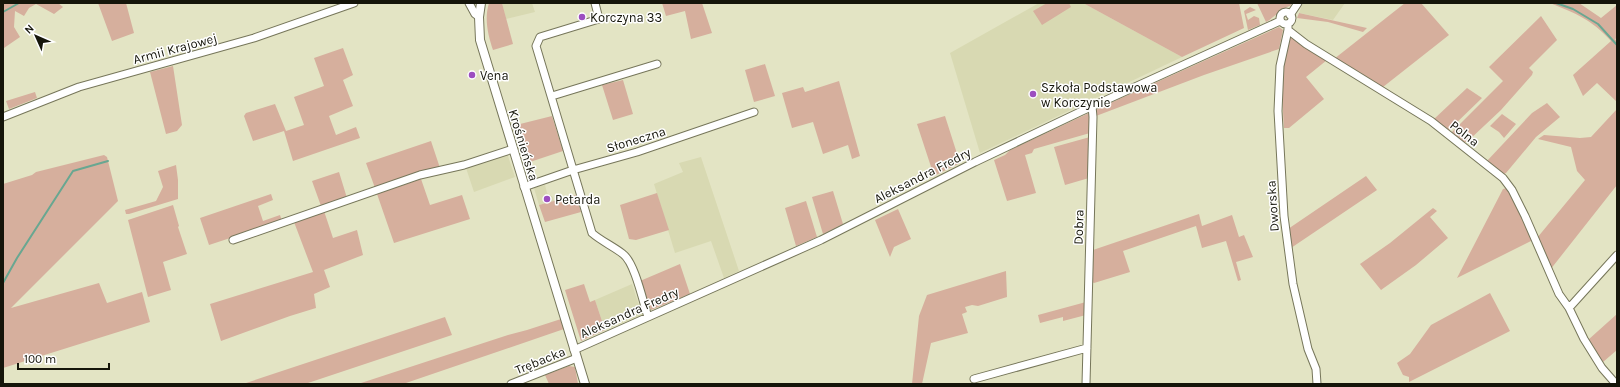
<svg xmlns="http://www.w3.org/2000/svg" width="1620" height="387" font-family="Karla,sans-serif">
<style>
.built{fill:#d8d9b2}
.green{fill:#d6af9d}
.lines{fill:none;stroke-linecap:round;stroke-linejoin:round}
.stream{stroke:#68a791;stroke-width:2}
.minor-casing{stroke:#76765a;stroke-width:9}
.major-casing{stroke:#76765a;stroke-width:10}
.minor{stroke:#fff;stroke-width:7}
.major{stroke:#fff;stroke-width:8}
.poi-dot{fill:#9c4ec0;stroke:#fff;stroke-width:1.5}
.labels{text-anchor:middle;stroke-width:3;stroke-linejoin:round;paint-order:stroke}
.poi-label{font-size:13px;fill:#15150a;stroke:#fff;text-anchor:start}
.street-label{font-size:13px;fill:#15150a;stroke:#fff}
</style>
<rect width="100%" height="100%" fill="#e3e4c4"/>
<path class="built" d="M502,3H532L535,12L506,19Z
M1039,3H1083L1182,57L980,153L950,53Z
M1303,3H1345L1333,20L1299,13Z
M507,153L515,177L474,192L466,168Z
M701,157L739,271L724,278L711,241L675,253L654,184L683,172L679,163Z
M545,185L547,193L553,197L554,201L539,205L534,188Z
M632,284L642,315L605,330L595,300Z"/>
<path class="green" d="M3,3H58L63,7L54,14L36,4L29,8L24,16L15,11L14,27L20,37L4,48H3Z
M98,3H126L134,33L112,41Z
M489,3H502L513,44L493,50C488,35 484,19 489,3Z
M662,3H702L712,33L691,39L685,11L666,16Z
M1047,3H1069L1071,7L1042,25L1033,11Z
M1083,3H1239L1244,28L1182,57Z
M1257,3H1292L1290,6C1280,9 1275,17 1266,22Z
M1405,3H1421L1449,35L1383,87H1379L1334,59Z
M1550,3H1579L1601,18L1617,5V38L1615,39L1617,42V102L1597,83L1583,96L1573,75L1611,41C1591,19 1577,14 1550,3Z
M1250,7L1256,10L1246,14L1248,20L1254,16L1259,18L1260,25L1248,30L1244,11Z
M1299,13L1367,28L1363,32L1328,22L1297,18Z
M1541,16L1557,40L1529,68L1533,72L1532,75L1501,110L1468,141L1462,143L1451,133L1503,81L1489,67Z
M1279,27L1283,30L1279,49L1204,75L1096,116L1095,112L1097,109Z
M1291,36L1327,60L1306,77L1324,99L1289,128H1284C1282,98 1280,65 1291,36Z
M343,48L353,75L343,80L353,106L329,116L336,135L356,127L360,138L293,161L284,131L253,141L244,116L246,113L275,104L286,131L304,125L294,97L324,86L314,58Z
M765,64L775,96L754,102L745,70Z
M173,66L182,125L177,131L166,134L150,72Z
M623,80L633,114L613,120L602,85Z
M839,81L860,156L852,159L848,145L823,154L813,122L792,128L782,93L803,87L805,92Z
M1467,88L1482,98L1449,130H1445L1433,120Z
M35,92L37,98L9,109L6,101Z
M1547,103L1560,117L1536,137L1506,173L1504,174L1486,162L1532,113Z
M1617,109V185L1550,270L1537,238L1585,180L1577,171L1571,147L1538,139L1544,135L1580,138L1591,137Z
M1089,113L1091,114L1090,133L1034,149L1032,153L1025,155L1036,193L1007,201L994,160L1005,155L1010,150Z
M1502,114L1516,124L1504,138L1499,132L1490,126Z
M552,116L563,151L527,163L516,125Z
M945,116L960,163L934,176L917,124Z
M1090,137L1089,178L1065,185L1054,147Z
M431,141L440,168L375,188L366,163Z
M104,155L107,157L118,201L11,308L99,283L107,303L142,292L150,322L3,368V184L32,175L36,172Z
M176,165L178,180V199L129,214H126L125,210L156,201L163,187L158,171Z
M339,172L347,198L321,206L312,181Z
M1366,176L1377,190L1291,248L1288,229Z
M421,179L430,205L462,195L470,219L394,243L377,194Z
M1507,188L1533,240L1457,278L1503,189Z
M833,191L843,224L823,234L812,197Z
M657,193L669,230L636,240L629,239L620,205Z
M271,194L273,200L258,206L263,221L280,215L282,221L209,245L200,218Z
M576,195L581,212L545,222L539,205Z
M806,201L817,237L796,246L785,208Z
M173,205L179,226L178,227L187,254L163,262L171,290L148,297L128,220Z
M1433,208L1437,211L1430,217L1448,238L1416,265L1381,290L1360,264L1390,243Z
M898,209L911,239L894,247L890,257L875,220Z
M324,211L333,238L357,230L363,255L324,270L330,287L314,294L316,308L290,316L221,341L210,304L313,272L294,222Z
M1199,214L1202,226L1232,215L1239,237L1244,235L1253,257L1236,262L1241,280L1238,281L1226,241L1202,248L1196,226L1123,251L1130,272L1094,283L1092,282L1093,250Z
M680,264L690,294L651,310L640,281Z
M1006,271L1007,297L978,306L972,305L965,307L967,312L962,314L968,333L931,343L922,384H912L919,316L927,295Z
M584,284L590,302L595,300L605,330L581,341L565,290Z
M1490,293L1510,331L1409,382V377L1403,375L1397,363L1410,354L1431,325Z
M1086,302V315L1063,321V317L1040,323L1038,315Z
M1617,314V350L1603,362L1588,340Z
M445,317L452,335L305,384H243Z
M561,319L564,329L403,384H358L508,335L527,330Z
M569,366L575,367L578,384H549L545,375Z"/>
<g class="lines">
<path class="stream" d="M1556,3L1573,9L1598,24L1617,45
M3,12L19,3
M3,283L17,258L73,171L108,161"/>
<g class="minor-casing">
<path id="minor" d="M469,3L475,14L479,17
M595,3L599,19L540,37L536,46L592,233C601,241 613,246 623,254C635,263 643,302 648,317
M1280 18a6 6 0 1 1 12 0a6 6 0 1 1-12 0Z
M1290,15L1298,3
M1288,24V30L1280,66L1278,111L1284,216L1293,284L1308,349L1316,369L1317,384
M1288,30L1306,44L1431,121L1503,178L1512,190L1525,216L1559,294L1569,308L1584,339L1602,368L1616,384
M552,96L657,64
M3,117L79,87L254,38L354,3
M524,187L573,170L637,152L754,112
M233,240L420,175L464,165L513,149
M1569,308L1617,255
M574,350L821,240L975,162L1082,111L1280,21
M974,379L1087,348
M511,384L577,358
M1086,384L1093,117L1092,106"/>
</g>
<g class="major-casing">
<path id="major" d="M481,3L479,17L480,40L585,384"/>
</g>
<use href="#minor" class="minor"/>
<use href="#major" class="major"/>
</g>
<g class="poi-dot">
<circle cx="582" cy="17" r="4"/>
<circle cx="472" cy="75" r="4"/>
<circle cx="1033" cy="94" r="4"/>
<circle cx="547" cy="199" r="4"/>
</g>
<g class="labels">
<g class="poi-label">
<text x="590" y="22">Korczyna 33</text>
<text x="480" y="80">Vena</text>
<text x="1041" y="92">Szkoła Podstawowa<tspan x="1041" dy="15">w Korczynie</tspan></text>
<text x="555" y="204">Petarda</text>
</g>
<g class="street-label">
<text transform="translate(175 48) rotate(-15)" y="5">Armii Krajowej</text>
<text transform="translate(1465 133) rotate(38)" y="5">Polna</text>
<text transform="translate(636 139) rotate(-17)" y="5">Słoneczna</text>
<text transform="translate(524 145) rotate(73)" y="5">Krośnieńska</text>
<text transform="translate(922 175) rotate(-27)" y="5">Aleksandra Fredry</text>
<text transform="translate(1272 206) rotate(-94)" y="5">Dworska</text>
<text transform="translate(1078 227) rotate(-88)" y="5">Dobra</text>
<text transform="translate(629 312) rotate(-24)" y="5">Aleksandra Fredry</text>
<text transform="translate(540 360) rotate(-22)" y="5">Trębacka</text>
</g>
</g>
<rect width="1620" height="387" fill="none" stroke="#15150a" stroke-width="8"/>
<g transform="translate(36 36) rotate(315)" stroke="#ffffff" stroke-width="3" paint-order="stroke">
<path d="M0-3L7 15L0 10L-7 15Z" fill="#15150a"/>
<text y="-6" font-size="11" font-weight="bold" text-anchor="middle" fill="#15150a">N</text>
</g>
<path d="M18 363v6h91v-6" fill="none" stroke="#15150a" stroke-width="2"/>
<text x="24" y="363" font-size="12" fill="#15150a" stroke="#ffffff" stroke-width="3" paint-order="stroke">100 m</text>
</svg>
